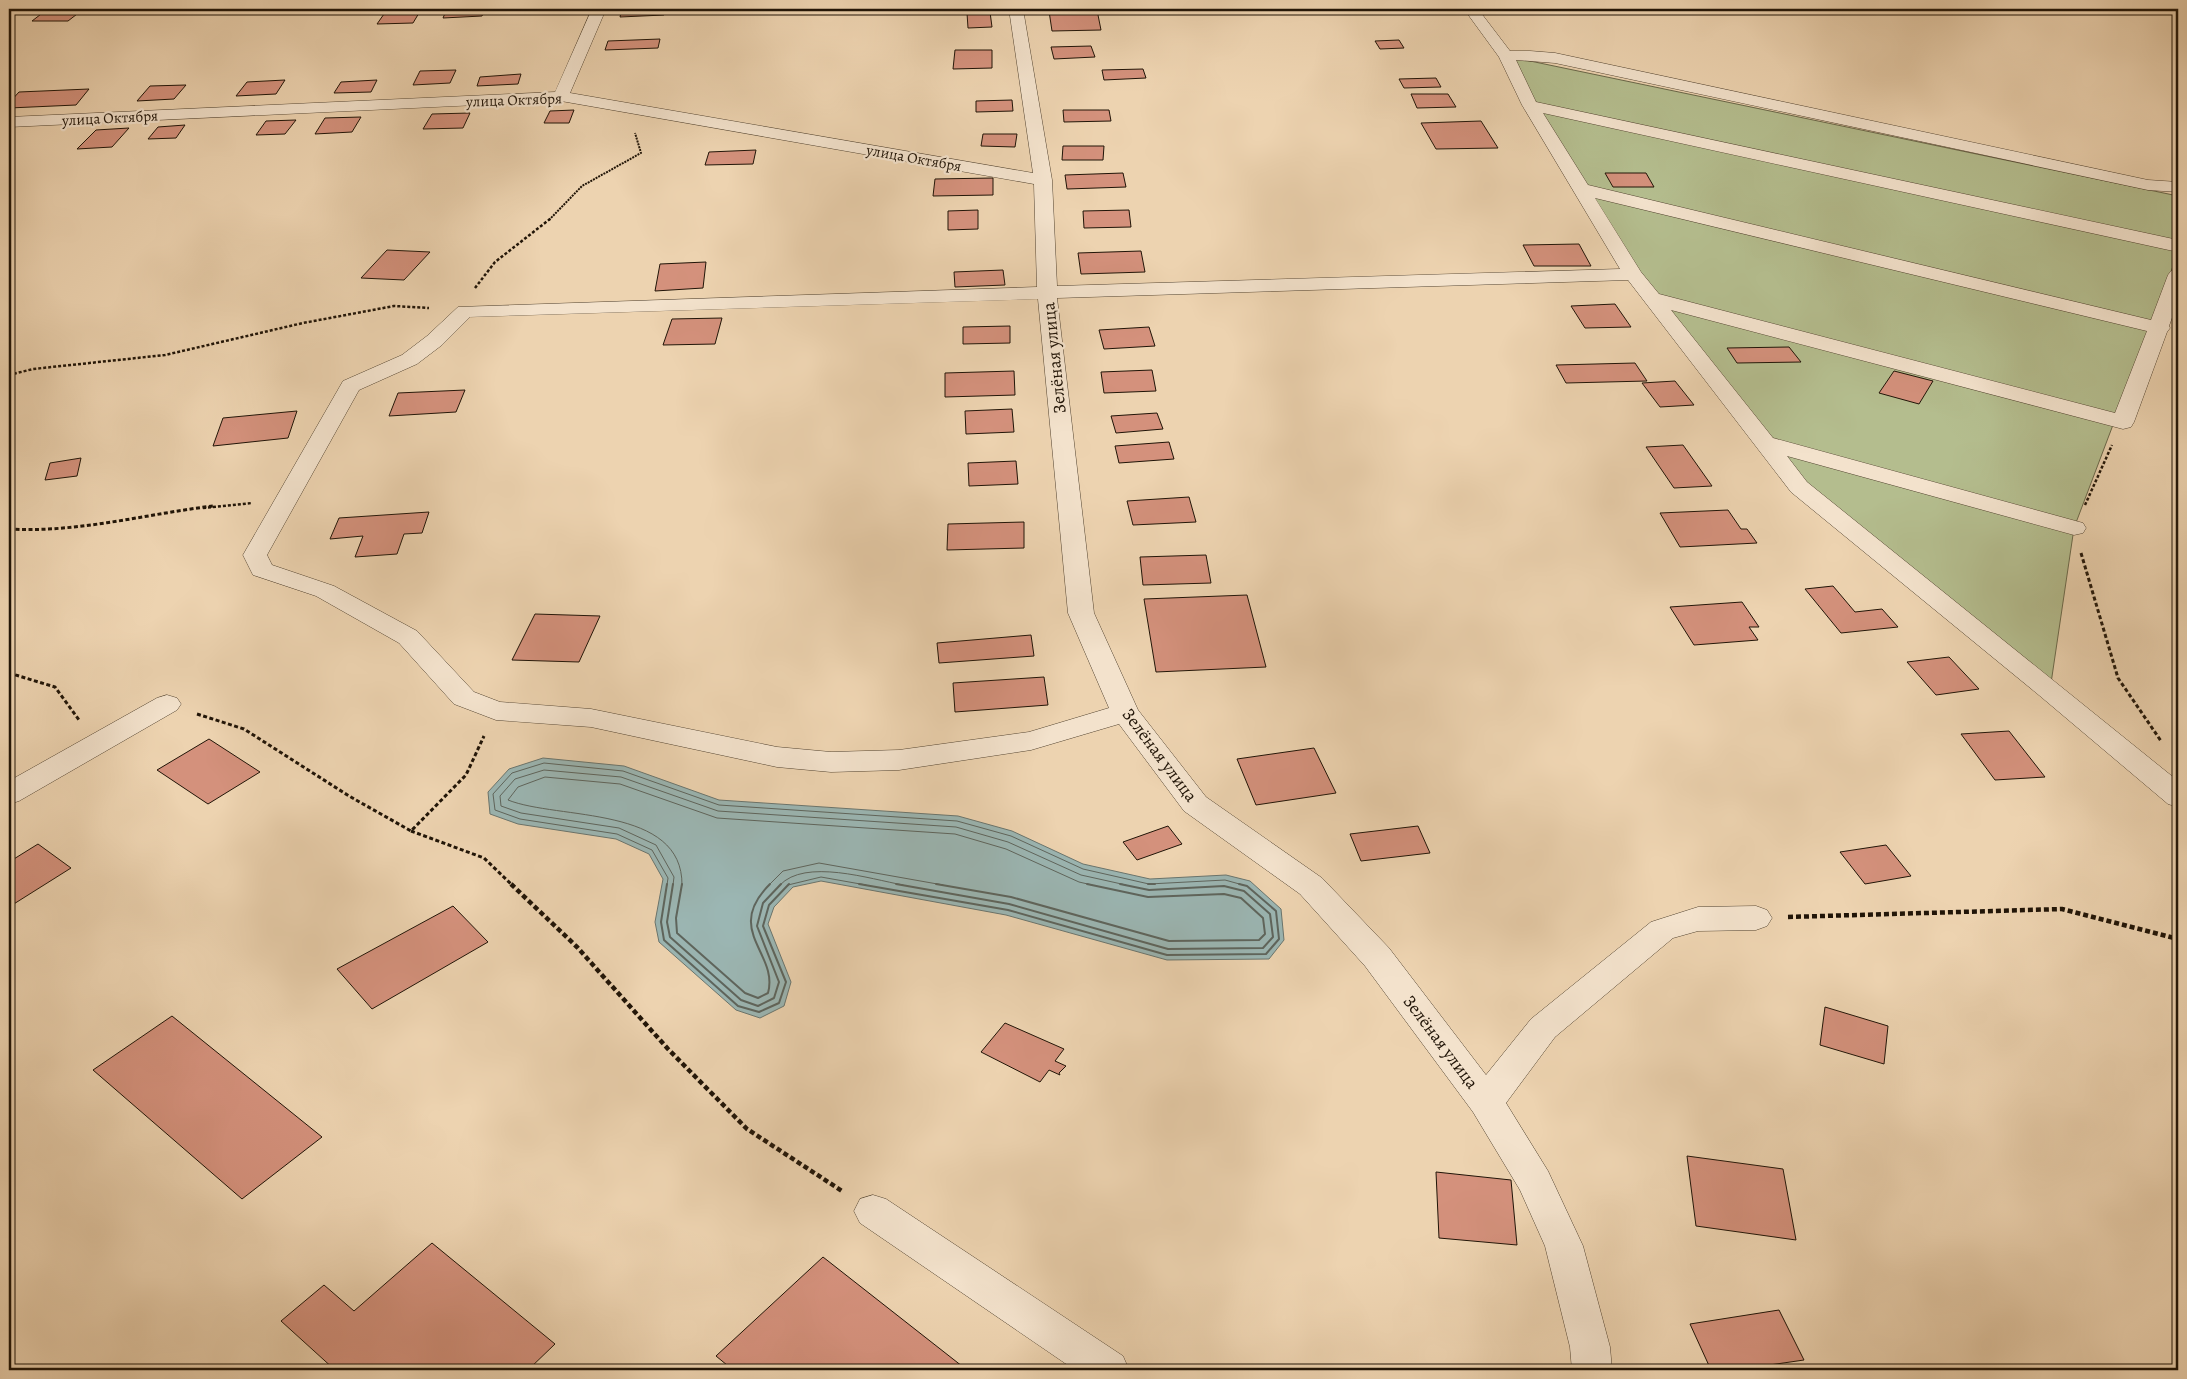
<svg xmlns="http://www.w3.org/2000/svg" width="2187" height="1379" font-family="Alegreya,serif">
<style>
.green{fill:#b4bd8e;stroke:#6a684a}
.water{fill:#9bb6b3;stroke:#6a756e}
.lines{fill:none;stroke-linecap:round;stroke-linejoin:round}
.shore-far1{stroke:#5e655d;stroke-width:1}
.shore{stroke:#5e655d;stroke-width:2}
.building{fill:#d4917c;stroke:#201407}
.minor-casing{stroke:#534431;stroke-width:1}
.path-far3{stroke:#201407;stroke-width:2;stroke-dasharray:2 1;stroke-linecap:butt}
.path-far2{stroke:#201407;stroke-width:2.5;stroke-dasharray:3 2;stroke-linecap:butt}
.path-far1{stroke:#201407;stroke-width:3;stroke-dasharray:4 2.5;stroke-linecap:butt}
.path{stroke:#201407;stroke-width:4.5;stroke-dasharray:5 3;stroke-linecap:butt}
.minor{fill:#f3e2cc;fill-rule:evenodd}
.labels{text-anchor:middle;stroke-width:4.5;stroke-linejoin:round;paint-order:stroke}
.far-street-label{font-size:15px;fill:#201407;stroke:#f3e2cc}
.street-label{font-size:18px;fill:#201407;stroke:#f3e2cc}
</style>
<rect width="100%" height="100%" fill="#edd3b0"/>
<filter id="stains"><feTurbulence type="fractalNoise" baseFrequency=".004" numOctaves="4"/><feColorMatrix values="0 0 0 0 .2 0 0 0 0 .09 0 0 0 0 .02 0 0 0 .5 -.17"/></filter>
<radialGradient id="worn" r=".72"><stop offset=".6" stop-color="#630" stop-opacity="0"/><stop offset="1" stop-color="#630" stop-opacity=".3"/></radialGradient>
<path class="green" d="M1506,56L2178,196V253L2074,528L2050,690L1799,487L1650,298Z"/>
<path class="water" d="M543,758L624,766L719,800L958,816L1012,831L1083,864L1150,879L1226,875L1250,881L1281,909L1284,940L1269,959L1167,960L1006,915L821,881L793,887L774,907L768,924L791,982L784,1006L760,1018L736,1010L659,942L655,922L663,879L649,854L616,839L518,824L490,814L488,792L509,769Z"/>
<g class="lines">
<path class="shore-far1" d="M667,885L668,878L652,850L617,834L520,819L495,810L493,794L512,773L544,763L623,771L719,805L957,821L1011,836L1083,869L1149,884L1225,880L1243,885
M673,885L674,877L656,845L619,828L521,813L501,806L500,796L515,779L544,770L621,777L718,811L956,827L1008,842L1081,875L1126,885
M682,885C683,805 558,820 508,800L518,787L545,777L620,784L717,818L955,834L1006,849L1079,882L1092,885
M769,885L783,871L819,863L943,885
M780,885C805,858 870,879 903,885
M788,885L821,877L866,885"/>
<path class="shore" d="M667,884L661,922L664,940L738,1006L759,1012L779,1003L786,982L763,926L769,905L789,884
M673,884L667,922L670,937L741,1000L758,1006L774,998L779,982L757,926L763,903L781,884
M682,884L676,918L677,933L745,993L758,998L768,993C779,953 723,931 770,884
M859,884L1008,910L1167,955L1266,954L1279,939L1276,911L1247,886L1239,884
M896,884L1009,904L1168,949L1263,948L1273,937L1270,914L1244,891L1224,886L1149,890L1120,884
M936,884L1011,897L1169,941L1259,940L1265,934L1263,918L1241,898L1224,894L1148,897L1087,884
M1148,884H1155"/>
</g>
<path class="building" d="M447,9H485L482,16L443,18Z
M622,9H665L664,15L620,17Z
M1097,10L1101,30L1052,31L1049,11Z
M45,11H81L68,21H32Z
M990,12L992,27L968,28L967,13Z
M419,13L413,23L377,24L384,14Z
M660,39L658,48L605,50L608,41Z
M1399,40L1404,48L1380,49L1375,41Z
M1091,46L1095,57L1054,59L1051,47Z
M955,50H992V68L953,69Z
M1143,69L1146,78L1104,80L1102,70Z
M456,70L450,83L413,85L420,71Z
M521,74L518,84L477,86L480,77Z
M1436,78L1441,87L1404,88L1399,79Z
M285,80L276,94L236,96L247,82Z
M377,80L371,92L334,93L341,82Z
M186,85L174,99L137,101L150,86Z
M89,89L76,105L9,108V103L19,92Z
M1411,94H1448L1456,107L1417,108Z
M1012,100L1013,111L976,112V101Z
M574,110L569,123H544L550,111Z
M1063,110H1109L1111,121L1064,122Z
M470,113L463,128L423,129L432,114Z
M361,117L352,132L315,134L325,118Z
M296,120L285,134L256,135L266,121Z
M1481,121L1498,148L1436,149L1421,123Z
M185,125L176,138L148,139L158,127Z
M129,128L112,147L77,149L96,130Z
M983,134H1017L1015,147L981,146Z
M1063,146H1104L1103,160H1062Z
M756,150L753,164L705,165L709,152Z
M1123,173L1126,187L1067,189L1065,175Z
M1605,173H1646L1654,187H1613Z
M993,178V195L933,196L935,179Z
M978,210V229L948,230V211Z
M1129,210L1131,227L1084,228L1083,211Z
M1579,244L1591,266H1534L1523,245Z
M387,250L430,252L404,280L361,278Z
M1141,251L1145,272L1081,274L1078,253Z
M706,262L703,288L655,291L660,264Z
M1003,270L1005,285L955,287L954,272Z
M1615,304L1631,327L1585,328L1571,306Z
M722,318L715,344L663,345L672,319Z
M1010,326V343L963,344V327Z
M1149,327L1155,346L1104,349L1099,330Z
M1789,347L1801,362L1737,363L1727,348Z
M1635,363L1647,381L1566,383L1556,365Z
M1152,370L1156,391L1104,393L1101,372Z
M1014,371L1015,395L945,397V373Z
M1894,371L1933,381L1919,404L1879,393Z
M1675,381L1694,405L1660,407L1642,383Z
M465,390L456,412L389,416L398,393Z
M1012,409L1014,432L966,434L965,411Z
M297,411L288,438L213,446L223,418Z
M1157,413L1163,429L1116,433L1111,416Z
M1169,442L1174,459L1119,463L1115,446Z
M1683,445L1712,486L1674,488L1646,447Z
M81,458L77,476L45,480L50,463Z
M1016,461L1018,484L969,486L968,463Z
M1189,497L1196,522L1133,525L1127,501Z
M1728,510L1741,529H1747L1757,543L1680,547L1660,513Z
M429,512L422,533L404,534L397,554L355,557L363,536L330,539L339,518Z
M1024,522V548L947,550L948,524Z
M1206,555L1211,583L1143,585L1140,557Z
M1833,586L1855,612L1882,609L1898,627L1841,633L1805,589Z
M1247,595L1266,667L1156,672L1144,599Z
M1742,602L1759,627H1749L1758,640L1694,645L1670,607Z
M535,614L600,616L579,662L512,660Z
M1031,635L1034,656L939,663L937,643Z
M1949,657L1979,689L1936,695L1907,662Z
M1044,677L1048,705L955,712L953,683Z
M2009,731L2045,777L1995,780L1961,734Z
M209,739L260,772L208,804L157,770Z
M1314,748L1336,793L1256,805L1237,759Z
M1168,826L1182,844L1137,860L1123,842Z
M1418,826L1430,853L1361,861L1350,834Z
M38,844L71,868L9,907V862Z
M1886,845L1911,876L1865,884L1840,852Z
M453,906L488,942L372,1009L337,969Z
M1825,1007L1888,1026L1884,1064L1820,1045Z
M172,1016L322,1137L242,1199L93,1070Z
M1005,1023L1064,1049L1055,1061L1066,1066L1059,1073L1060,1075L1049,1070L1040,1082L981,1052Z
M1687,1156L1783,1169L1796,1240L1696,1226Z
M1436,1172L1511,1180L1517,1245L1439,1238Z
M432,1243L555,1344L528,1370H335L281,1321L324,1285L354,1311Z
M823,1257L967,1370H733L716,1356Z
M1779,1310L1804,1360L1735,1370H1711L1690,1324Z"/>
<g class="lines">
<g class="minor-casing">
<path id="minor" d="M592,9H606L570,93L1033,173L1009,9H1023L1052,180L1057,286L1620,269L1522,105L1499,57L1464,9H1478L1510,51H1530L1555,53L2148,180L2178,182V192L2148,190L1555,63L1516,60L1536,102L2178,240V252L1543,113L1588,185L2151,320L2168,275L2171,271L2178,269V301L2169,326L2170,328L2167,332L2134,422L2131,427L2123,429L1671,310L1773,438L2083,523L2086,528L2083,533L2074,535L1787,456L1807,482L2178,781V807L2168,804L2040,696L1791,492L1628,280L1057,298L1094,613L1138,710L1206,797L1322,878L1389,948L1486,1075L1531,1019L1651,922L1698,907L1756,906L1767,910L1772,918L1767,926L1756,930L1698,931L1673,938L1555,1037L1506,1103L1548,1171L1583,1246L1610,1347L1612,1370H1572L1570,1347L1545,1246L1520,1190L1473,1112L1365,966L1300,894L1184,811L1119,724L1031,750L899,770L831,772L777,767L591,727L496,720L454,704L399,643L316,596L253,575L243,555L343,381L402,355L427,336L458,307L1037,287L1034,184L561,101L9,127V117L555,92ZM1595,198L2147,331L2115,413L1659,294L1641,272ZM1038,299L1068,613L1109,708L1029,732L899,750L831,752L777,747L591,709L500,702L474,692L417,631L334,586L272,565L267,555L359,390L417,364L442,345L470,317Z
M167,695L177,698L181,704L177,710L19,801L9,804V781L157,698Z
M873,1195L886,1199L1123,1356L1129,1370H1075L860,1223L854,1211L860,1199Z"/>
</g>
<path class="path-far3" d="M549,220L582,186L641,153L635,133"/>
<path class="path-far2" d="M475,288L495,262L550,219
M9,375L33,369L165,355L303,323L394,306L429,308
M2085,505L2112,445
M203,508L252,503"/>
<path class="path-far1" d="M9,529C78,533 146,514 213,506
M2081,553L2118,678L2161,741
M9,673L55,687L79,720
M197,714L244,729L349,796L411,831L466,775L484,736
M411,831L484,858L512,885"/>
<path class="path" d="M511,884L577,947L668,1049L747,1129L842,1191
M1788,917L2062,909L2178,939"/>
<use href="#minor" class="minor"/>
</g>
<g class="labels">
<g class="far-street-label">
<text transform="translate(514 100) rotate(-2)" y="5">улица Октября</text>
<text transform="translate(110 118) rotate(-3)" y="5">улица Октября</text>
<text transform="translate(914 158) rotate(10)" y="5">улица Октября</text>
</g>
<g class="street-label">
<text transform="translate(1054 358) rotate(-96)" y="6">Зелёная улица</text>
<text transform="translate(1160 755) rotate(53)" y="6">Зелёная улица</text>
<text transform="translate(1441 1042) rotate(53)" y="6">Зелёная улица</text>
</g>
</g>
<rect width="2187" height="1379" fill="none" stroke="#edd3b0" stroke-width="30"/>
<rect x="10" y="10" width="2167" height="1359" fill="none" stroke="#201407" stroke-width="2.5"/>
<rect x="15" y="15" width="2157" height="1349" fill="none" stroke="#201407"/>
<rect width="100%" height="100%" filter="url(#stains)"/>
<rect width="100%" height="100%" fill="url(#worn)"/>
</svg>
